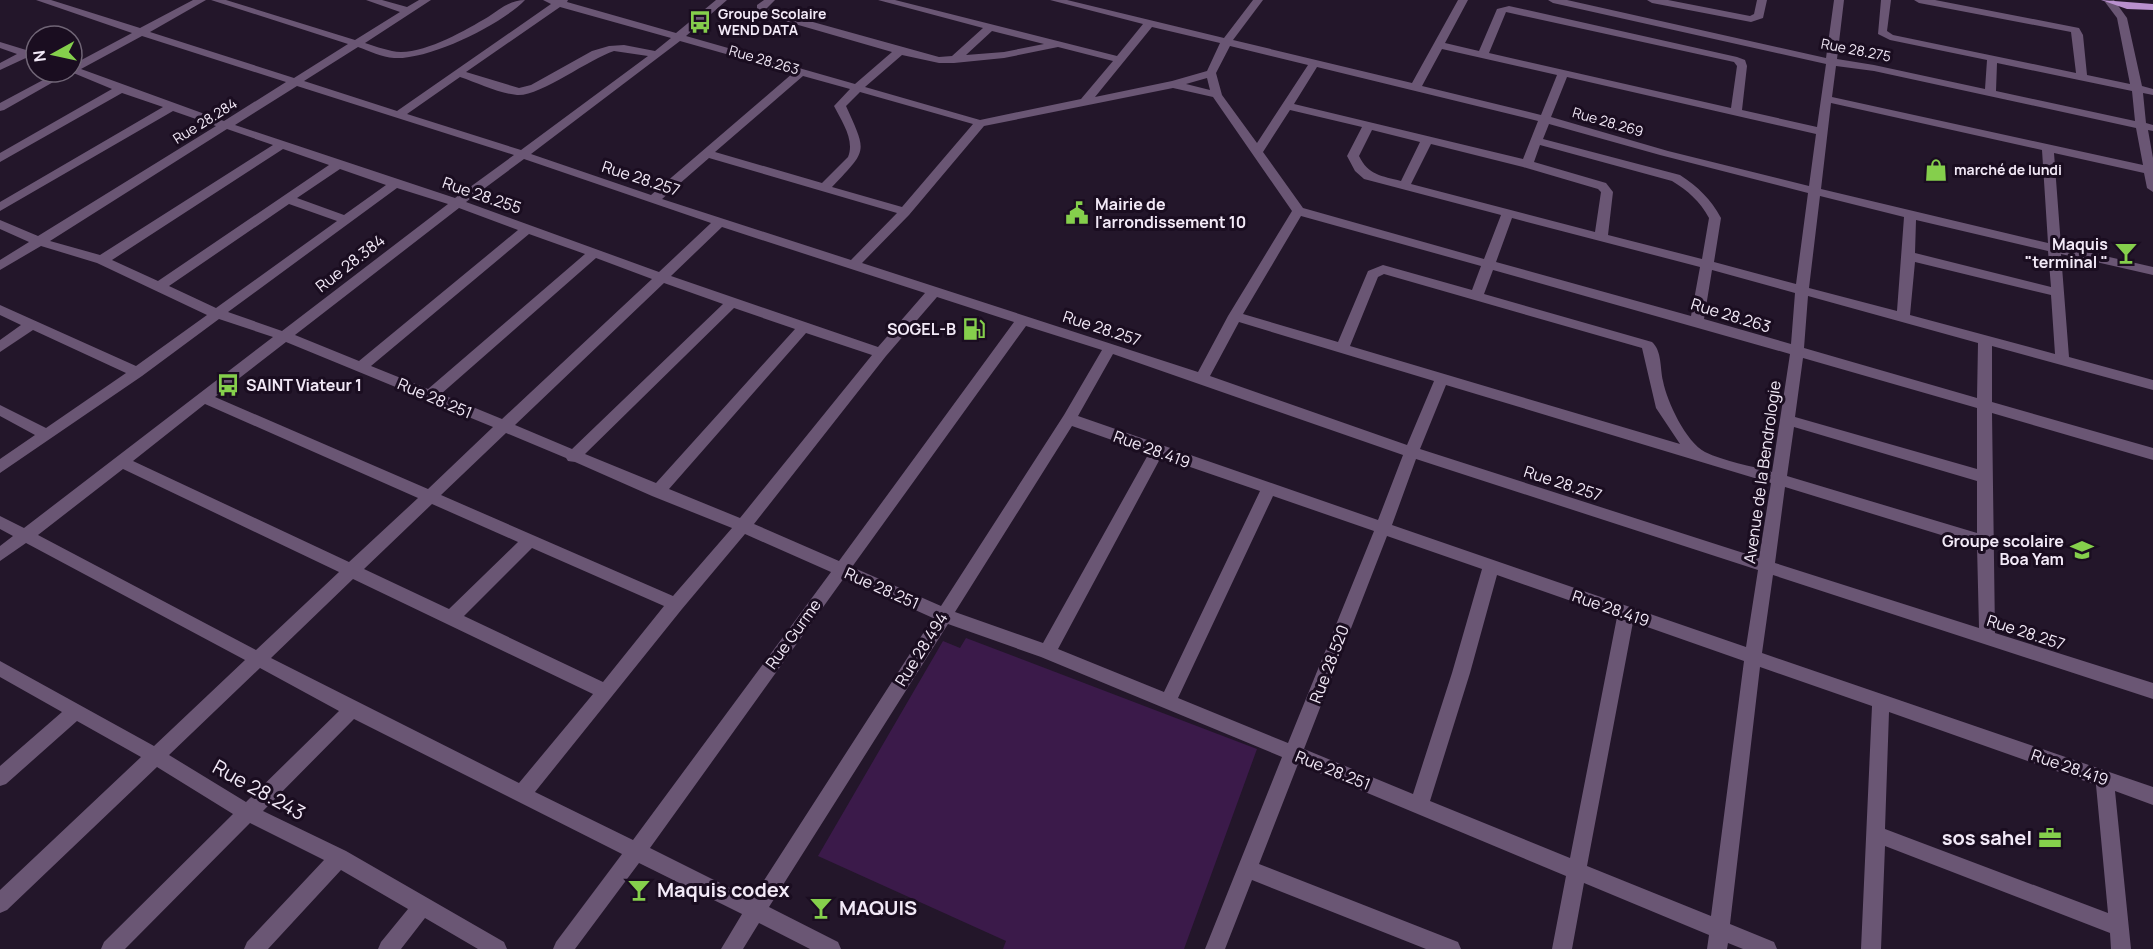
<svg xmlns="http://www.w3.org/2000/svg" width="2153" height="949" font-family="Manrope,sans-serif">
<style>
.green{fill:#3b1a4a}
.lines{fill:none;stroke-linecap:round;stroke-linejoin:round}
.minor{fill:#6a5674;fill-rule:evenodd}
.major{fill:#b990ce;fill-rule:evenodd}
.labels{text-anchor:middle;stroke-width:6;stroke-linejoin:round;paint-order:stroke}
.far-poi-label{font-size:14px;font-weight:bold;fill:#f2e9f7;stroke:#1a0d20;text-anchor:start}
.far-street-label{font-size:14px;fill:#f2e9f7;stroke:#1a0d20}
.street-label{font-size:16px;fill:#f2e9f7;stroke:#1a0d20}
.poi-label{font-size:16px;font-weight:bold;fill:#f2e9f7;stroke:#1a0d20;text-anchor:end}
.near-street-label{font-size:20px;fill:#f2e9f7;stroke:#1a0d20}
.near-poi-label{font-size:20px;font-weight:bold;fill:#f2e9f7;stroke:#1a0d20;text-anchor:start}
</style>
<rect width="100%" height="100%" fill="#23162a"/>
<path class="green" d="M966,638L1257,749L1184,949H1003L1006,941L818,856L943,641L960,648Z"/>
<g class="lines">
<path class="minor" d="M36,0H51L140,28L193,0H206L150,32L294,78L348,44L211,0H226L355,40L400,12L366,0H382L407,7L419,0H431L365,43C374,46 383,49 392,51C420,57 464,31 488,17C500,9 510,0 525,0C501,25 429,60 394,58C382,57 369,51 358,47L304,81L397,111L551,4L543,0H568L567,2L676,33L716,0H727L686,36L855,84L892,52L757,13V5L764,0H775L766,9L939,57L952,56L983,28L878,0H895L1117,56L1143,24L1050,0H1067L1224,38L1253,0H1263L1233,40L1412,83L1458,0H1468L1445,43L1479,51L1497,9L1509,6L1737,57L1745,60L1747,66L1742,110L1817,127L1826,64L1553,3L1548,0H1567L1826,58L1834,0H1844L1837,59L1874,65L1985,89L1987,60L1890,40L1878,34L1881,0H1891L1887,31L1893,35L2076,73L2071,32L1919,3L1914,0H1935L2079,28L2083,35L2087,75L2130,84L2117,18L2105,2L2114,0L2127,18L2142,86L2153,89V95L2143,93L2146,123L2153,125V131L2148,130L2153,158V192L2147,188L2144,173L2054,153L2061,246L2153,267V275L2061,254L2069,357L2153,380V390L1992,346V402L2153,448V460L1992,413L1995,633L2153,683V699L1773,575L1762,653L2153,787V805L2115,791L2131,949H2111L2110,933L1885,846L1881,949H1861L1872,706L1760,667L1730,924L1774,942L1777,949H1743L1728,943L1727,949H1707L1709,935L1584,883L1572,949H1552L1566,876L1298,764L1259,864L1458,942L1461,949H1426L1252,880L1225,949H1205L1282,757L1041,657L948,624L769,907L838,942L841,949H810L759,923L743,949H721L742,914L639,863L575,949H553L556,942L622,854L354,719L263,811L346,851L504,942L507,949H478L425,918L401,949H378L381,942L408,909L341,870L268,949H244L247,942L324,860L250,823L125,949H101L104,942L233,814L157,767L7,910L0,913V890L141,757L77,721L6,784L0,786V766L62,712L0,677V661L154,746L245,660L26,543L0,561V546L13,536L0,529V516L24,528L273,337L219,319L142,376L0,473V459L35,435L0,416V405L46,428L126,373L33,330L0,352V340L21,325L0,315V305L136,366L207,315L97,263L41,246L0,270V260L29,242L0,229V220L38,236L216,126L173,111L0,211V202L163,107L122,93L0,162V153L112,89L71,72L4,110L0,111V103L58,72H72V65L132,33ZM560,7L671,38L655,51L624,45L609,46L592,51L531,85L519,88L466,72ZM1506,12L1734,62L1737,66L1731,108L1489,53ZM1152,27L1220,43L1207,71L1172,81L1095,97ZM992,31L1044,44L1004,52L966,55ZM142,36L286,82L224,121L81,69ZM680,41L793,73L651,195L531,154ZM1230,46L1308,65L1257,143L1222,95L1216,73ZM1058,47L1113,61L1081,99L980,120L865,87L902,55L939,63H954L1004,58ZM1442,49L1557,75L1541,115L1422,86ZM614,51L648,56L521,150L407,114L460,77C478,83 498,93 517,95C539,97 589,59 614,51ZM1997,63L2132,91L2135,121L1996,91ZM1836,66L1874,71L2136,128L2143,165L1832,97ZM1317,67L1538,121L1523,159L1294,104ZM803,76L850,89L834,106C842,122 855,140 848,157L822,183L715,152ZM1567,77L1816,134L1809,186L1668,151L1551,117ZM1207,78L1210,90L1186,84ZM297,86L514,155L455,198L235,125ZM1173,88L1213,97L1292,211L1228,316L1198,372L862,263L909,215L984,126ZM860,92L973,124L902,207L832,187C868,149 867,153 846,106ZM1831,103L2042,150L2048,243L1821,189ZM1290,110L1362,127L1347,156L1355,171L1364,179L1501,215L1484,259L1303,208L1263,152ZM1549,124L1660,155L1808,193L1796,284L1714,262L1721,218C1711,199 1698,187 1680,175L1543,139ZM227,129L273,145L100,255L50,241ZM1372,130L1420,142L1401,181C1382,176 1368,175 1359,156ZM1431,144L1523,167L1598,189L1601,192L1595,232L1411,184ZM1540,145L1672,181C1688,191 1700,201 1709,218L1702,259L1608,235L1613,192L1606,183L1534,162ZM283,149L329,165L158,281L112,260ZM709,158L897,213L851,260L662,199ZM524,159L711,223L659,272L466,202ZM340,169L386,185L344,215L297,198ZM397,188L448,204L282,331L228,312ZM1820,196L1904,217L1897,311L1809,288ZM289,204L337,221L216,308L169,286ZM459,208L518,230L359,361L295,335ZM1301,216L1481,266L1472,290L1383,265L1368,271L1338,342L1243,314ZM1512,218L1700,267L1691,316L1496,262ZM1916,220L2048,251L2051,287L1915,253ZM722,227L925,293L878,347L671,276ZM529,234L585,254L428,389L371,366ZM596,258L652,279L502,419L441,394ZM1915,262L2051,295L2055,354L1910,315ZM1493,270L1790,354L1772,472C1752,466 1723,461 1705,452C1686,442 1667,402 1663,381C1660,368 1662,351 1652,342L1484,294ZM1712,270L1795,293L1791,344L1704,319ZM1384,274L1642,348L1656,408L1680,444L1350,346L1378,277ZM664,283L723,304L572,449L515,425ZM1808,296L1978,343L1977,398L1804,348ZM937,297L1014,322L839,561L754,524L886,356ZM734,308L795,329L656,483L585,454ZM1239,322L1434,381L1407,445L1210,376ZM1026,326L1102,350L1064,415L941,606L852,567ZM806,333L872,355L740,518L669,489ZM286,342L493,427L428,489L215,397ZM1113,354L1403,455L1378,520L1078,416ZM1803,358L1977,408V469L1795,417ZM1446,385L1771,483L1759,558L1420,449ZM205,404L418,498L349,562L133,461ZM1072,426L1149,453L1043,643L955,612ZM1794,427L1977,481V533L1787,476ZM506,433L566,458L568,461L575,462L652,496L732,528L673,596L441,495ZM1161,457L1260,491L1164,692L1058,649ZM1416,459L1758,570L1746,647L1392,525ZM123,469L339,572L256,650L38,535ZM1785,487L1977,546L1979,628L1775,563ZM1273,496L1374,531L1288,743L1178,698ZM432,504L518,542L449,609L364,569ZM745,534L831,572L633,840L535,792L682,609ZM1387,536L1482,569L1452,673L1413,794L1304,749ZM532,548L664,606L603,682L464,616ZM1497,575L1617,617L1570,858L1430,801L1470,673ZM844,578L933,618L752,899L650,848ZM353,579L593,694L519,783L271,658ZM1633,622L1744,661L1711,916L1587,866ZM260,668L339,711L246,802L169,755ZM1889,712L2096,785L2108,913L1885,829Z
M1647,0H1668L1750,16L1754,14L1757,0H1767L1763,18L1751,22L1652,3Z
M0,42L36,53V59L28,57L0,70V63L17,54L0,48Z"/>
<path class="major" d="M2101,0L2153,4V10L2127,9Z"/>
</g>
<defs>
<g id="bus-bare" transform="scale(1.8)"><path d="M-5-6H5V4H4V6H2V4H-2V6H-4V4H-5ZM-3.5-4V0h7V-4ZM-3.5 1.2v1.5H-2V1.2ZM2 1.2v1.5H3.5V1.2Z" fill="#85cf4c" stroke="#1a0d20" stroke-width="2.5" paint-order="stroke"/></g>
<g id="shop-bare" transform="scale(1.8)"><path d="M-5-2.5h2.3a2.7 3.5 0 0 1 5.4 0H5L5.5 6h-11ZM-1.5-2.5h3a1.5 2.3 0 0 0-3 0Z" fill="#85cf4c" stroke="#1a0d20" stroke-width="2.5" paint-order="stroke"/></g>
<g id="civic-bare" transform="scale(1.8)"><path d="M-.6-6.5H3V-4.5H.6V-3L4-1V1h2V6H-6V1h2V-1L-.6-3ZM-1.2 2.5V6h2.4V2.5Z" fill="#85cf4c" stroke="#1a0d20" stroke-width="2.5" paint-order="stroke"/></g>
<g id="bar-bare" transform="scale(1.8)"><path d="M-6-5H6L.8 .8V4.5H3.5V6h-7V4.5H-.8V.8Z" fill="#85cf4c" stroke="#1a0d20" stroke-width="2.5" paint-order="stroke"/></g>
<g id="fuel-bare" transform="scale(1.8)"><path d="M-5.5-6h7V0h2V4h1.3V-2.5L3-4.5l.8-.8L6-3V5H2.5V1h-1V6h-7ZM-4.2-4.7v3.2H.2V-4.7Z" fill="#85cf4c" stroke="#1a0d20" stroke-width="2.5" paint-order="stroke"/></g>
<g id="school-bare" transform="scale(1.8)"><path d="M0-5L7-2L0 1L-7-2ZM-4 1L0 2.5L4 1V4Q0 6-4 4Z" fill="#85cf4c" stroke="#1a0d20" stroke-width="2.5" paint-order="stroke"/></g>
<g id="office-bare" transform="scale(1.8)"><path d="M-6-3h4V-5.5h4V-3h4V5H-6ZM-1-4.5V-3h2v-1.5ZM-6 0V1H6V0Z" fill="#85cf4c" stroke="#1a0d20" stroke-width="2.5" paint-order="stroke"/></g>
</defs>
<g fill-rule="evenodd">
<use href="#bus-bare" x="700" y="22"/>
<use href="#shop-bare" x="1936" y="170"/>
<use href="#civic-bare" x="1077" y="213"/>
<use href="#bar-bare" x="2126" y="253"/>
<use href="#fuel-bare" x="974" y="329"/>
<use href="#bus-bare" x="228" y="385"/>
<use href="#school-bare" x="2082" y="550"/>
<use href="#office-bare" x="2050" y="838"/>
<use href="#bar-bare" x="639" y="890"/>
<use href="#bar-bare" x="821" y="908"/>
</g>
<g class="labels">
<g class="far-poi-label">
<text x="718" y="19">Groupe Scolaire<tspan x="718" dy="16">WEND DATA</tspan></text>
<text x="1954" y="175">marché de lundi</text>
</g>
<g class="far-street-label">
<text transform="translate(1856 50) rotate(11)" y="5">Rue 28.275</text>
<text transform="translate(764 60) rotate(16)" y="5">Rue 28.263</text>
<text transform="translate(205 121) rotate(-32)" y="5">Rue 28.284</text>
<text transform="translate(1608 122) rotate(16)" y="5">Rue 28.269</text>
</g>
<g class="street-label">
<text transform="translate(641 178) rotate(18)" y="6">Rue 28.257</text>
<text transform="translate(482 195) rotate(19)" y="6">Rue 28.255</text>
<text transform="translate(350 263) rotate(-38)" y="6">Rue 28.384</text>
<text transform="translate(1731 315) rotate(17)" y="6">Rue 28.263</text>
<text transform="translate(1102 328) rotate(18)" y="6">Rue 28.257</text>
<text transform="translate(435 398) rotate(23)" y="6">Rue 28.251</text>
<text transform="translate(1152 449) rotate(20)" y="6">Rue 28.419</text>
<text transform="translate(1762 472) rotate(-82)" y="6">Avenue de la Bendrologie</text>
<text transform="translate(1563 483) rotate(18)" y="6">Rue 28.257</text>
<text transform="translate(882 588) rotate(24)" y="6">Rue 28.251</text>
<text transform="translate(1611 608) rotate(19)" y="6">Rue 28.419</text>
<text transform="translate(2026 632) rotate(18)" y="6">Rue 28.257</text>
<text transform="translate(793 634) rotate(-54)" y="6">Rue Gurme</text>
<text transform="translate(921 649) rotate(-58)" y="6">Rue 28.494</text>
<text transform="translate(1329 664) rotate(-69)" y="6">Rue 28.520</text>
<text transform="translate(2070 767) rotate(19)" y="6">Rue 28.419</text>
<text transform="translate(1333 770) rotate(22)" y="6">Rue 28.251</text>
</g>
<g class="poi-label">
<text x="1095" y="210" text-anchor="start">Mairie de<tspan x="1095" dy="18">l'arrondissement 10</tspan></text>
<text x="2108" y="250">Maquis<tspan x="2108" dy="18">"terminal "</tspan></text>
<text x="956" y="335">SOGEL-B</text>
<text x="246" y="391" text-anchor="start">SAINT Viateur 1</text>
<text x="2064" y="547">Groupe scolaire<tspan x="2064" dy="18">Boa Yam</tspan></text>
</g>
<g class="near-street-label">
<text transform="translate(259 790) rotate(29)" y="7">Rue 28.243</text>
</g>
<g class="near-poi-label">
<text x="2032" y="845" text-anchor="end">sos sahel</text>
<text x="657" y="897">Maquis codex</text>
<text x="839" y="915">MAQUIS</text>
</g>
</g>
<g transform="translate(54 54) rotate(262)"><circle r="28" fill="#1a0d20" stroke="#706576" stroke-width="1.5"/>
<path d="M0-4.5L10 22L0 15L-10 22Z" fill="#85cf4c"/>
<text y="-9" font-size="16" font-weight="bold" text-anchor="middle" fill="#f2e9f7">N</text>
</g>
</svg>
